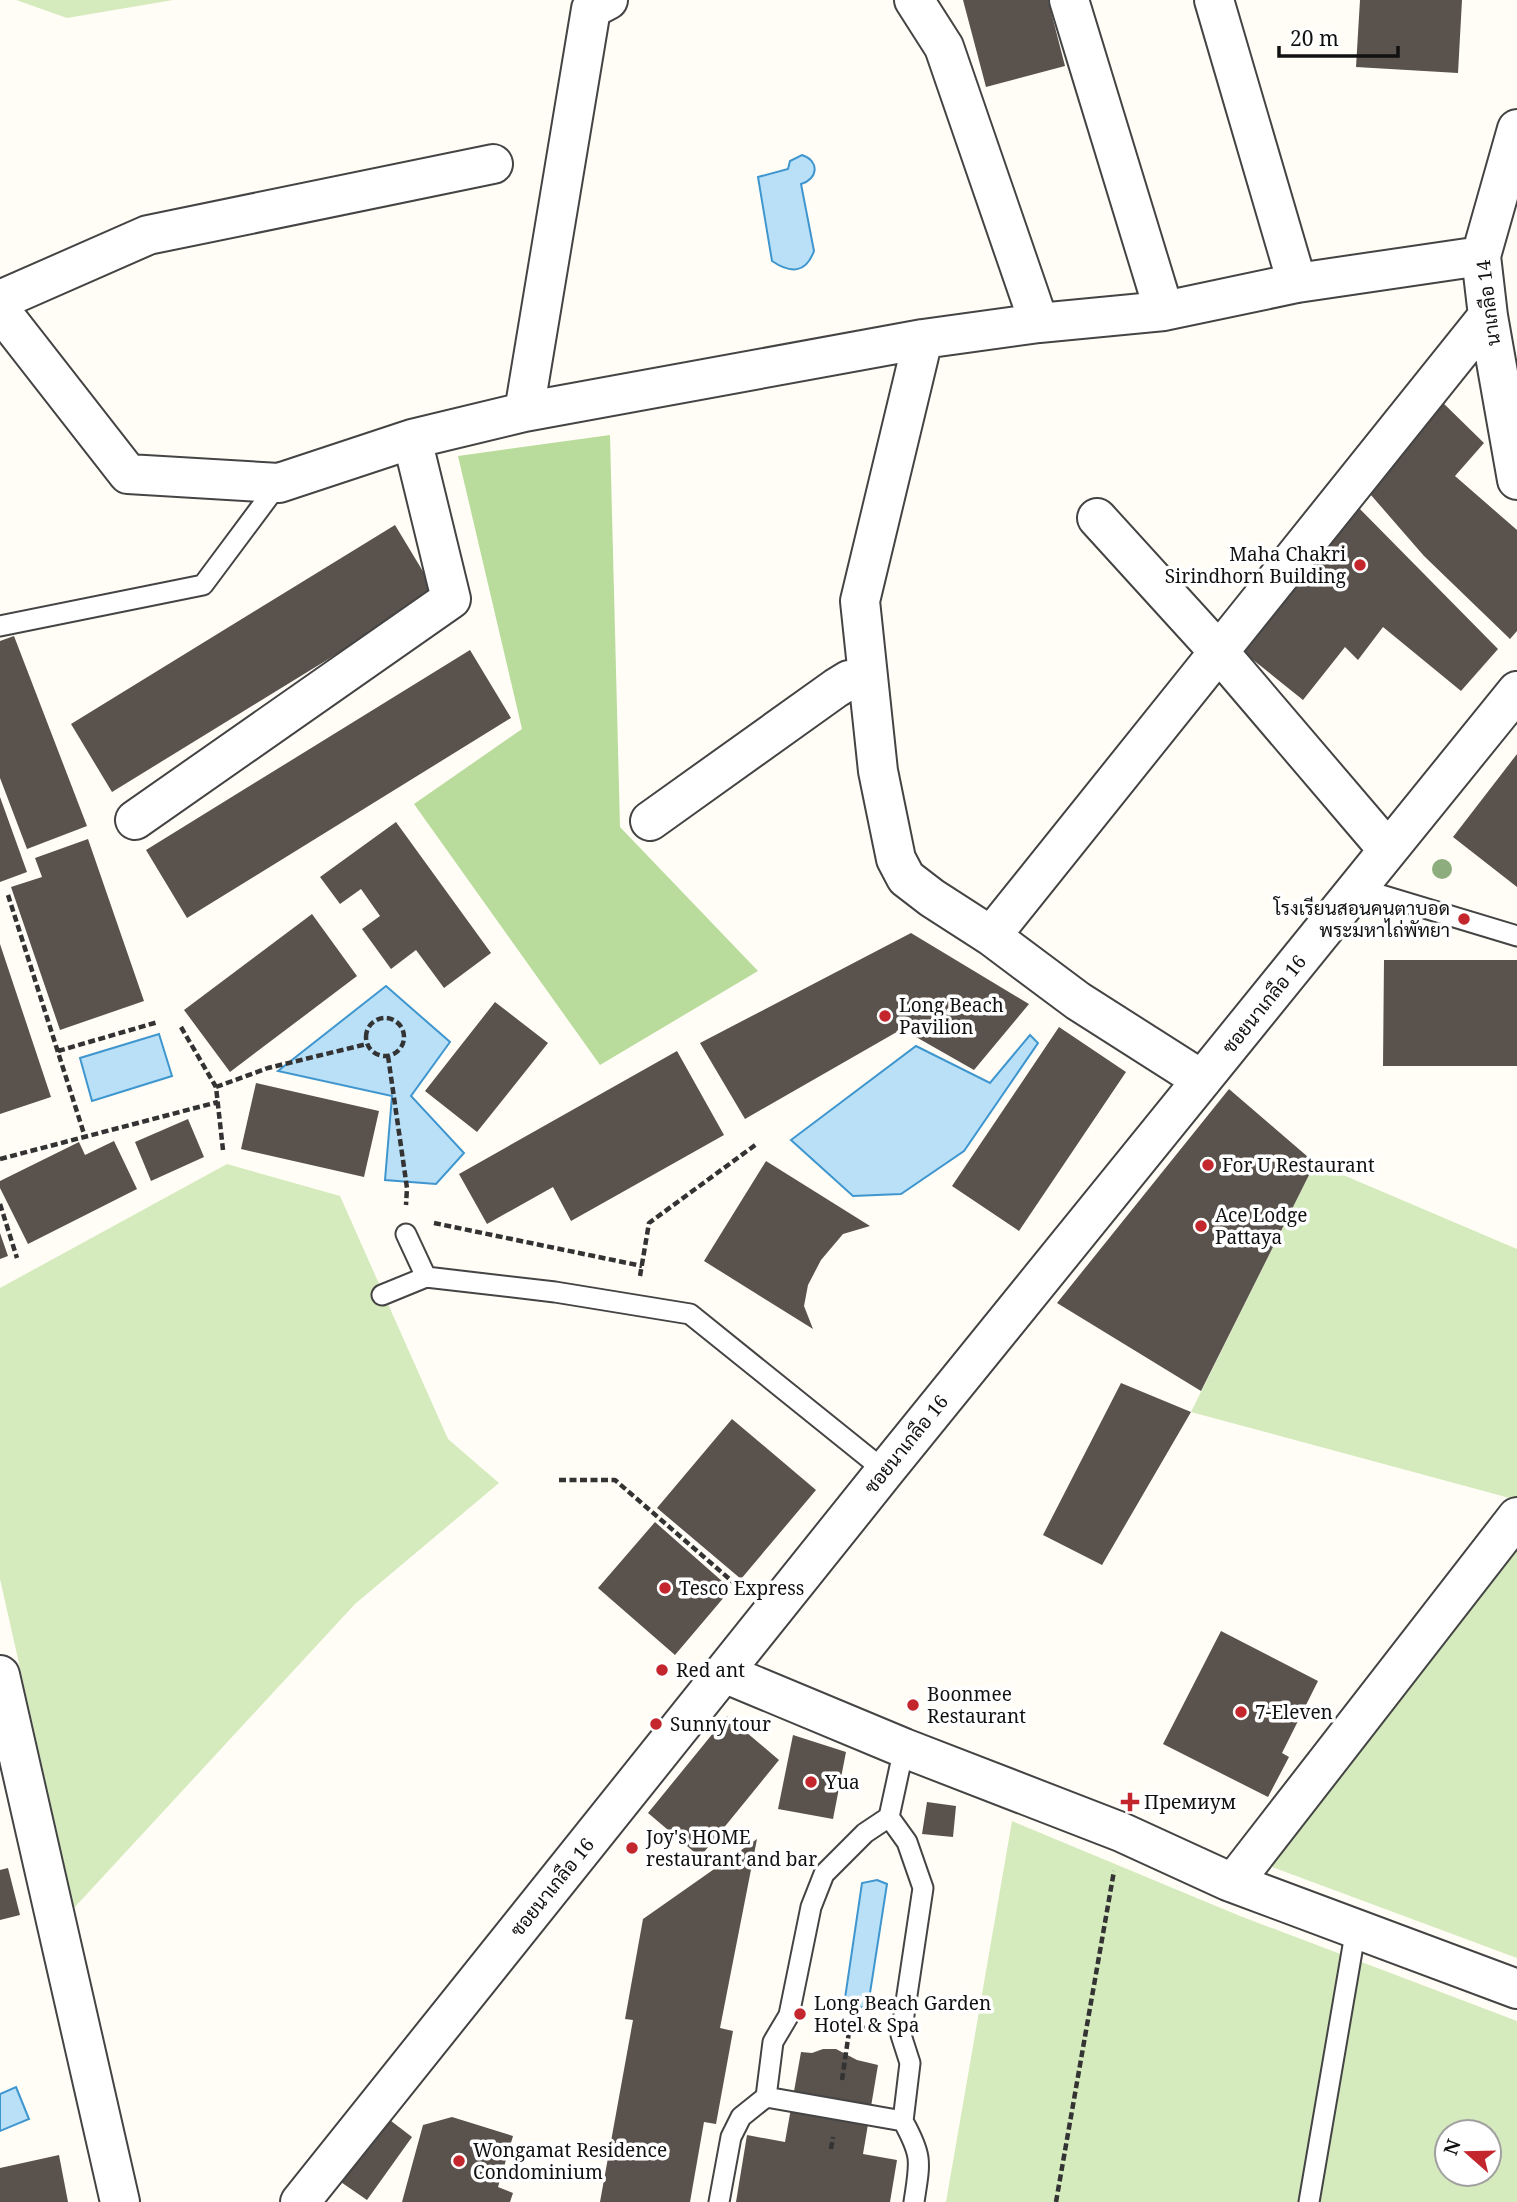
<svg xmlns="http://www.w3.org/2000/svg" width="1517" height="2202" font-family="'Noto Serif',Sarabun,serif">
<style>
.green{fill:#d5ebbd;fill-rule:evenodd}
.forest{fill:#b9dc9c}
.water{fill:#b9e0f7;stroke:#3f96cf;stroke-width:2}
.building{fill:#5a524d}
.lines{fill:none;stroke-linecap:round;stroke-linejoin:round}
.lane-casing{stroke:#444;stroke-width:23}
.street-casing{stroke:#444;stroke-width:42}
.path{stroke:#333;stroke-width:4.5;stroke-dasharray:7 3.5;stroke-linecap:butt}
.lane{stroke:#fff;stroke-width:19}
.street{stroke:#fff;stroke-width:38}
.tree{fill:#8dad7f}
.poi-dot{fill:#c4262e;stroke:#fff;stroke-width:2.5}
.labels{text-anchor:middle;stroke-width:7;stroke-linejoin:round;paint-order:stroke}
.street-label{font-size:19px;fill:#111;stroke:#fff}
.poi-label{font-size:19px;fill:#111;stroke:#fff;text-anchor:start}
</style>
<rect width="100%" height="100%" fill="#fffdf5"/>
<path class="green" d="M16,0H173L67,18Z
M1315,1163L1517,1249V1500L1191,1412Z
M227,1164L340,1196L448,1439L499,1483L355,1604L74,1908L0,1579V1288Z
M1517,1539V1958L1261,1863Z
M1012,1821L1240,1916L1517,2021V2202H946ZM1447,2132H1489V2174H1447Z"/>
<path class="forest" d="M610,435L620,827L758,971L600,1065L414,804L522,729L458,456Z"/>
<path class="water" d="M802,155C820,161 818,179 801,184L814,251C806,273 791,274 772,261L758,177L788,169L790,161Z
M386,986L450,1042L411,1096L464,1153L436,1184L385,1180L392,1096L278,1071Z
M159,1034L172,1076L92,1101L80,1058Z
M1030,1035L1038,1043L964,1151L901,1194L853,1196L791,1140L916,1046L990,1083Z
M877,1880L887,1884L870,1993L866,2006L856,2009L844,2005L862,1883Z
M16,2087L29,2119L0,2131V2094Z"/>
<path class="building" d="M963,0H1048L1065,66L986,87Z
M1360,0H1462L1458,73L1356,67Z
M1437,397L1484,443L1455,476L1517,530V631L1510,639L1424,556L1364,487Z
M1355,504L1498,649L1461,691L1383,627L1358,660L1345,647L1303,700L1237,647Z
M395,525L436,593L112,792L71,724Z
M14,636L87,826L27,849L0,778V641Z
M470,650L511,718L187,918L146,850Z
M1517,754V887L1453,837Z
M0,797L27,872L0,882Z
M396,822L491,953L444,988L416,950L391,969L362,929L380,916L361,889L340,904L320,877Z
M88,839L144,1001L60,1030L11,887L42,877L35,858Z
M312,914L357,976L230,1072L184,1010Z
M911,933L1029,1004L974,1070L902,1029L745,1119L700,1043Z
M0,944L51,1097L0,1114Z
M1384,960H1517V1066H1383Z
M495,1002L548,1043L477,1132L425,1091Z
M1059,1027L1126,1072L1019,1231L952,1186Z
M677,1051L724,1135L571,1221L553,1187L487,1224L459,1174Z
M256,1083L379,1111L364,1177L241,1149Z
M1229,1089L1315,1163L1201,1391L1057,1303Z
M188,1119L204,1157L151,1181L135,1142Z
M114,1141L137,1189L28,1244L0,1188V1181L79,1142L85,1155Z
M766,1161L870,1226L843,1234L821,1260L808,1285L804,1306L813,1329L704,1261Z
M0,1233L8,1256L0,1259Z
M1121,1383L1191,1412L1102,1565L1043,1535Z
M732,1419L816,1490L741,1579L657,1508Z
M655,1522L731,1589L675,1655L598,1588Z
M1221,1631L1318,1681L1282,1753L1289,1757L1268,1797L1163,1744Z
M727,1716L779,1760L700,1857L648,1813Z
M793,1735L846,1752L833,1819L778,1809Z
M927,1802L956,1806L953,1837L922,1834Z
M757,1839L720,2028L733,2031L716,2124L704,2122L690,2202H600L633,2020L625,2019L643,1919Z
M8,1868L20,1915L0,1920V1870Z
M823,2049H836L857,2060L878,2065L863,2154L897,2160L890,2202H736L747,2135L785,2142L801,2052L812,2053Z
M382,2114L412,2137L367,2200L335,2178Z
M452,2117L513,2136L498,2187L513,2193L510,2202H402L423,2125Z
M59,2155L68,2202H0V2168Z"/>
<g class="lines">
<g class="lane-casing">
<path id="lane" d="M0,626L203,585L279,483
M1358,888L1517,936
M406,1234L426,1277L555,1292L690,1314L885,1471
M382,1295L426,1277
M889,1817L907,1842L923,1888L901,2035L910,2063L903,2121L766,2097L773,2042L789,2015L811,1907L824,1874L865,1833L889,1817L904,1748
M903,2121C923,2157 920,2162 914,2202
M719,2202L731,2137L741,2117L766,2097
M1309,2202L1356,1928"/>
</g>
<g class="street-casing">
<path id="street" d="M914,0L944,47L1039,323
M1069,0L1164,311
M1214,0L1297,283
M1517,129L1481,256L1488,316L1517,480
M0,300L148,235L493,164
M0,310L128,474L279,483L412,439L524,412L923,339L1039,323L1164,311L1297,283L1481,256
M923,339L860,601L878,771L896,859L906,878L932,898L991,936L1078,1001L1202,1080
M524,412L591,9L608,0
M1097,518L1219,652L1388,850
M135,820L451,599L412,439
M650,821L836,688L849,680L867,677
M991,936L1488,316
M724,1673L904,1748L1121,1832L1228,1881L1517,1989
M0,1675L120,2202
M1233,1883L1517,1517
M300,2202L885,1471L1517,691"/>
</g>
<path class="path" d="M8,895L85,1137
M366 1037a19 19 0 1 1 38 0a19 19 0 1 1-38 0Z
M181,1027L216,1087L223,1150
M58,1051L158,1022
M388,1056L407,1188L406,1205
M216,1087L268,1068L367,1044
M0,1159L218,1102
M0,1204L17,1258
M434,1223L642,1266
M640,1276L649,1223L758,1143
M559,1480H615L741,1589
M817,2020L871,2029
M842,2080L850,2025
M831,2149L833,2137
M1056,2202L1114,1871"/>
<use href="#lane" class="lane"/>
<use href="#street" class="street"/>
</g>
<circle class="tree" cx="1442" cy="869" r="10"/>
<g class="poi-dot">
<circle cx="1360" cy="565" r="7"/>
<circle cx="1464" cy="919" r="7"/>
<circle cx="885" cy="1016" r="7"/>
<circle cx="1208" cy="1165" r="7"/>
<circle cx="1201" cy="1226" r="7"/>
<circle cx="665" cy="1588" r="7"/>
<circle cx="662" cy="1670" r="7"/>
<circle cx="913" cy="1705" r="7"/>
<circle cx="1241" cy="1712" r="7"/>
<circle cx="656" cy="1724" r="7"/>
<circle cx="811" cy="1782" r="7"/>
<path d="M1126.5 1791.5h7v7h7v7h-7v7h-7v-7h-7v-7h7z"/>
<circle cx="632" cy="1848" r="7"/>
<circle cx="800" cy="2014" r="7"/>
<circle cx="459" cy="2161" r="7"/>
</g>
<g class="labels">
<g class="street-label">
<text transform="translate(1488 303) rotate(-97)" y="7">นาเกลือ 14</text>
<text transform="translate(1264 1004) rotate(-51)" y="7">ซอยนาเกลือ 16</text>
<text transform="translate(906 1444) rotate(-51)" y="7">ซอยนาเกลือ 16</text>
<text transform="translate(552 1887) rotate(-51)" y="7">ซอยนาเกลือ 16</text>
</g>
<g class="poi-label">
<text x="1346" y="561" text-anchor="end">Maha Chakri<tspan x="1346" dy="22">Sirindhorn Building</tspan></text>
<text x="1450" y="915" text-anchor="end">โรงเรียนสอนคนตาบอด<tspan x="1450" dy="22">พระมหาไถ่พัทยา</tspan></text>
<text x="899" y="1012">Long Beach<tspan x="899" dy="22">Pavilion</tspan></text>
<text x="1222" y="1172">For U Restaurant</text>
<text x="1215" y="1222">Ace Lodge<tspan x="1215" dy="22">Pattaya</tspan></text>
<text x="679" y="1595">Tesco Express</text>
<text x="676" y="1677">Red ant</text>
<text x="927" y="1701">Boonmee<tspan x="927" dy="22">Restaurant</tspan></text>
<text x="1255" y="1719">7-Eleven</text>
<text x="670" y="1731">Sunny tour</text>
<text x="825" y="1789">Yua</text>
<text x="1144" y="1809">Премиум</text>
<text x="646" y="1844">Joy's HOME<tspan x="646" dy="22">restaurant and bar</tspan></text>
<text x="814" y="2010">Long Beach Garden<tspan x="814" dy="22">Hotel &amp; Spa</tspan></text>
<text x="473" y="2157">Wongamat Residence<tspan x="473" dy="22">Condominium</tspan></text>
</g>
</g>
<g transform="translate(1468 2153) rotate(290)"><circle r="33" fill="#ffffff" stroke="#a0a0a0" stroke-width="2"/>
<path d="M0-5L12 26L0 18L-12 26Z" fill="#c4262e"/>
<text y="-10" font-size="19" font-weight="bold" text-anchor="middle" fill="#111111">N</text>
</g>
<path d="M1279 46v10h119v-10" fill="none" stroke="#111111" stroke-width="3.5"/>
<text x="1290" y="46" font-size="21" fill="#111111" stroke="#ffffff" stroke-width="5" paint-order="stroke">20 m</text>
</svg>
